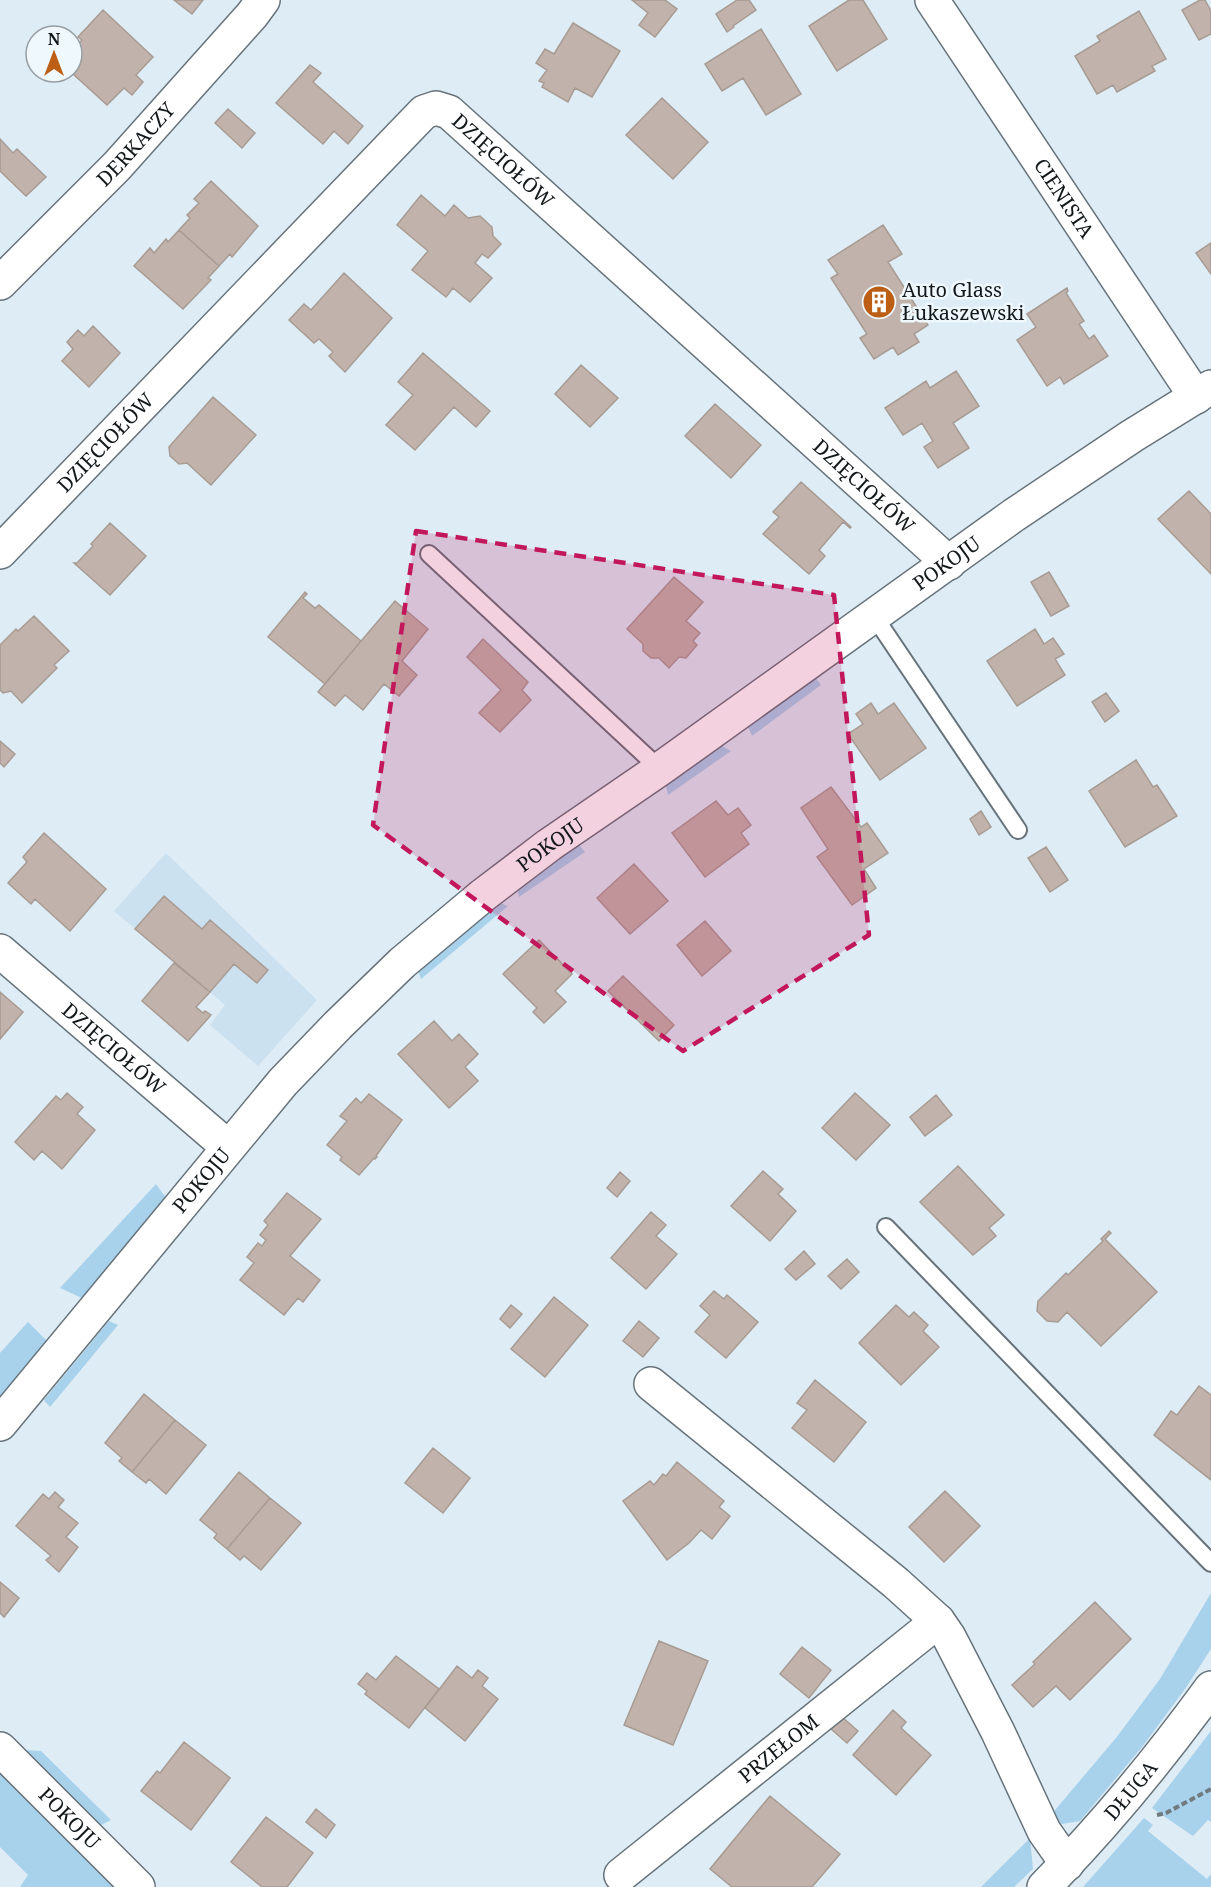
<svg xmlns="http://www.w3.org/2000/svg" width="1211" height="1887" font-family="'Noto Serif',serif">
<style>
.built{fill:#cce1ef}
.green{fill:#a8d1eb}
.building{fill:#c1b3ab;stroke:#a89b93;stroke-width:1.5}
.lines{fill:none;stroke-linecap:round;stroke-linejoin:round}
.service-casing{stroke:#67737b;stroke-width:20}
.minor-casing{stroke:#67737b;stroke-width:36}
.tertiary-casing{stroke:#67737b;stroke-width:36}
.path{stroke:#707a7f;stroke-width:4;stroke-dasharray:6 3;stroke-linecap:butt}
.service{stroke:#fff;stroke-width:16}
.minor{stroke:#fff;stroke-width:33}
.tertiary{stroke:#fff;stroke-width:33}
.marked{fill:#c2185b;fill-opacity:0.2;stroke:#c2185b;stroke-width:4.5;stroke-dasharray:12 8;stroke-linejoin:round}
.labels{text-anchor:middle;stroke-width:5;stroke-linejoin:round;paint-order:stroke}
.street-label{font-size:20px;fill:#13181b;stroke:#eff8fd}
.poi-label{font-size:20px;fill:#13181b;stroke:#eff8fd;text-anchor:start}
</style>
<rect width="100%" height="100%" fill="#ddecf5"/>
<path class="built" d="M166,853L317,1000L258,1066L210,1025L225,1005L114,911Z"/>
<path class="green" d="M816,678L821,685L752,736L748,727Z
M721,745L731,751L668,795L666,786Z
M579,845L585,852L519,897L517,889Z
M500,903L508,906L421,979L418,970Z
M156,1184L166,1198L84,1299L60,1288Z
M109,1321L118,1325L50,1407L44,1400Z
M28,1322L50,1344L0,1403V1353Z
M1211,1593V1649L1185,1689L1142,1747L1080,1821L1062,1824L1050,1816L1116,1738L1160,1679Z
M1211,1731V1822L1208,1820L1193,1836L1152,1808Z
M22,1750L41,1751L111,1820L99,1826Z
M0,1765L120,1887H20L28,1875L0,1847Z
M1144,1818L1153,1825L1148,1831L1207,1879L1211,1874V1887H1083Z
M1030,1838L1033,1869L1014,1887H981Z"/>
<path class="building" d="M174,0H203L192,14Z
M632,0H665L677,9L655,37L639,25L648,13Z
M737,0H749L756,10L733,26L734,27L727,32L716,14Z
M849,0H863L887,39L837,71L809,26Z
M1200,0H1205L1211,11V34L1199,40L1182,10Z
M103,10L153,57L136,75L143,82L132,95L124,88L107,105L73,74L75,72L72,70V50L82,40L78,37Z
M1139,11L1166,59L1152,66L1155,71L1117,92L1113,85L1097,94L1075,56L1100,41L1097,36Z
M573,23L620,51L592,97L575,88L568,102L542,87L544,83L539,81L547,70L536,63L545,49L554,54Z
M761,29L801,94L766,115L743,78L722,91L705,64Z
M310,65L321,73L313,82L363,126L348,144L334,131L323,144L276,103Z
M662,98L708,142L673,179L626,135Z
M228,109L255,133L242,148L215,123Z
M0,139L13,153L17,149L46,177L26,196L0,171Z
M211,181L258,226L232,257L230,254L219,266L179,230L190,218L187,215L199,203L194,199Z
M421,195L445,216L454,205L468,218L480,216L492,227L493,236L501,244L488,258L482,254L475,263L492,278L470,302L453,288L446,297L412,270L428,251L397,225Z
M883,225L902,254L888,262L928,325L914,334L919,342L898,355L893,347L874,359L860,338L867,334L831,278L838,274L828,260Z
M179,230L219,266L208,278L211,280L183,309L134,266L150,248L154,253L166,239L168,242Z
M1211,243V274L1196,253Z
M344,273L392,318L345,372L329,356L333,352L319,339L314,343L289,320L304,304L311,310Z
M1067,288L1068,291L1066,293L1084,321L1079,324L1089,339L1094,335L1108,356L1064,384L1060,377L1047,386L1017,340L1036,327L1027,314Z
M93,326L120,353L89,387L62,361L73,349L67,342L78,330L84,336Z
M423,353L490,411L476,427L454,407L415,450L386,425L413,395L398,382Z
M581,365L618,398L590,427L555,394Z
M956,371L979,406L953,423L969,448L938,468L924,447L933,441L922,423L903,435L885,408L926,381L930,388Z
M213,397L256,435L211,485L187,463L179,464L170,456L169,447Z
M715,404L761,445L731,478L685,436Z
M801,482L851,527L850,528L843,522L819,550L825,556L809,574L763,534L779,517L773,512Z
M1189,491L1211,514V574L1158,519Z
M110,523L146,556L110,595L74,563H77L93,546L91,544Z
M1049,572L1069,606L1051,616L1031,582Z
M674,577L703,602L686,621L700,633L693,641L697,645L686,658L679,657L669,668L659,658H651L643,651V644L627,629Z
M305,592L307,594L303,598L315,608L319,605L361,641L325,684L268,637Z
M395,601L428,629L402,661L417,675L399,696L384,684L363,710L345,695L335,706L318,692Z
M34,616L69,651L54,665L57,668L22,703L11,691L3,693L0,690V645L16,629L18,631Z
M1035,629L1044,644L1053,638L1064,654L1055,659L1065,675L1017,706L987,661Z
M483,639L528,682L522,690L531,700L500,732L479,713L501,690L467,657Z
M1106,693L1119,711L1105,722L1092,702Z
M871,703L878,714L894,703L926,748L880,780L848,734L863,724L856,714Z
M0,741L15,754L4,767L0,763Z
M1136,760L1153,787L1157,785L1177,816L1125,847L1089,791Z
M831,787L861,827L867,823L888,853L864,869L876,888L852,905L817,857L828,849L801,808Z
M716,801L728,815L738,808L751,825L741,833L749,844L705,877L672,833Z
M981,811L991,827L979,835L970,819Z
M44,833L106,889L70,931L35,899L31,904L8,883L27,862L23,857Z
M1046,847L1068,880L1050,892L1028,858Z
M634,864L668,901L630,934L597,898Z
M164,896L202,929L210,920L268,970L257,983L234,964L210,992L135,929Z
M705,921L731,951L702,976L677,945Z
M539,940L572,974L555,991L566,1002L544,1023L533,1012L537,1008L503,974Z
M174,963L210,992L196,1007L203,1013L205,1011L211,1015L188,1041L142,1001Z
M623,976L674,1025L659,1041L608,991Z
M0,992L23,1012L0,1039Z
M434,1021L452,1041L459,1034L478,1054L465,1067L478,1081L449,1108L398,1054Z
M67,1093L83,1107L77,1114L95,1130L62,1169L42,1151L34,1160L15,1142L56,1096L61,1100Z
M855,1093L890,1125L856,1160L822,1128Z
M369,1094L402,1120L376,1156L377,1157L375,1159L374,1158L359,1175L340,1160L342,1157L327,1145L347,1121L340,1116L356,1098L361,1103Z
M936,1095L952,1115L925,1136L910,1117Z
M958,1166L1004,1215L989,1228L996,1236L973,1255L920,1202Z
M763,1171L783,1189L778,1194L796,1211L770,1241L731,1206Z
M620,1172L630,1181L617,1197L607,1188Z
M287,1193L321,1219L290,1256L320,1280L303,1302L298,1298L284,1315L240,1280L254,1263L247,1257L258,1243L262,1246L266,1240L260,1235L268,1225L264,1221Z
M651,1212L666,1225L656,1236L677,1254L646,1289L611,1258Z
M1109,1231L1111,1233L1105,1239L1157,1292L1101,1346L1067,1312L1058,1322L1047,1321L1037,1311L1038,1301L1066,1273L1068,1275L1103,1241L1101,1239Z
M804,1251L815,1264L796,1280L785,1269Z
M847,1259L859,1272L841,1289L828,1276Z
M714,1291L724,1299L727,1295L758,1322L726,1358L695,1332L710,1315L700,1306Z
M554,1297L588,1325L545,1377L511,1349Z
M511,1305L522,1314L510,1328L500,1319Z
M896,1305L909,1317L914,1312L928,1325L923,1331L939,1347L901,1385L859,1343Z
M639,1321L659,1338L643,1357L623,1341Z
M815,1380L866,1422L834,1462L792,1428L807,1410L797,1403Z
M1199,1386L1211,1395V1480L1154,1435L1171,1411L1177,1415Z
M144,1394L175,1420L132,1472L119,1461L122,1458L105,1443Z
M175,1420L206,1445L166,1494L149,1479L146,1483L132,1472Z
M433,1448L470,1478L443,1513L405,1483Z
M677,1462L724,1501L719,1507L730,1516L712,1539L701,1530L689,1543L667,1560L623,1501L650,1481L654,1485L663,1474L666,1476Z
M239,1472L270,1498L227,1549L214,1538L217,1534L200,1520Z
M945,1491L980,1526L944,1562L909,1527Z
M55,1492L64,1500L58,1507L78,1523L66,1537L78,1547L59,1572L46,1560L51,1556L16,1526L43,1494L49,1499Z
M270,1498L301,1523L261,1570L244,1556L240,1560L227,1549Z
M0,1582L19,1598L4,1617L0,1613Z
M1095,1602L1131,1639L1070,1700L1056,1686L1033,1707L1012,1685L1035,1664L1033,1662Z
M659,1641L708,1661L673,1745L624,1725Z
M802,1647L831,1670L809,1698L780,1674Z
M396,1656L439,1689L409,1728L365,1694L367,1691L358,1684L367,1673L376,1680Z
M457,1666L472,1678L478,1670L488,1678L482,1686L498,1699L465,1741L425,1708Z
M893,1710L906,1722L901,1728L931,1755L896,1795L853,1755Z
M842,1717L858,1731L847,1743L831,1729Z
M184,1742L230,1778L191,1830L141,1791L157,1771L160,1773Z
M770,1796L840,1854L812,1887H732L710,1869Z
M316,1809L335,1825L326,1838L306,1822Z
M266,1817L313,1853L287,1887H262L231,1862Z"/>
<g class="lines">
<g class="service-casing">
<path id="service" d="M429,554L660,769
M874,616L1018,830
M886,1227L1211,1563"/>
</g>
<g class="minor-casing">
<g id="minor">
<path id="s1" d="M932,0L1196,397"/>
<path id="s2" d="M0,283L117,166L252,15L263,0"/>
<path id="s3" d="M0,552L424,112L436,108L449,112L949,563"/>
<path id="s4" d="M0,951L228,1147"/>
<path d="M651,1384L896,1583L938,1621L949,1637L998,1732L1044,1831L1067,1864"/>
<path id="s5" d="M0,1424L283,1082L338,1025L402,963L482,896L549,845L660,769L1014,515L1132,436L1211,387"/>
<path id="s6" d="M0,1749L138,1887"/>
<path id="s7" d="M621,1875L938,1621"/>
</g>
</g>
<g class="tertiary-casing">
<g id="tertiary">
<path id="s8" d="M1044,1887C1105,1825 1160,1758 1211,1688"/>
</g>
</g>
<path class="path" d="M1157,1815L1166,1813L1211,1789"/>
<use href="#service" class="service"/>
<use href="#minor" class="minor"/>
<use href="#tertiary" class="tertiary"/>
</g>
<path class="marked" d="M416,531L834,595L869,935L683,1051L373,825Z"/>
<defs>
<g id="building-disc" transform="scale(1.725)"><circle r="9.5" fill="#bd5e15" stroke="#eff8fd"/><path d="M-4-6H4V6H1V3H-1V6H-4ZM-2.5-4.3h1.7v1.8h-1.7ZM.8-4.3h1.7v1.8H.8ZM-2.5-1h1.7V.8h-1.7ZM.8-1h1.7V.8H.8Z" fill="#fff"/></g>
</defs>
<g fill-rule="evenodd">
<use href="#building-disc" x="879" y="302"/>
</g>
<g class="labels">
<g class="street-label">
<text dy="7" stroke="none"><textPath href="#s2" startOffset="194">DERKACZY</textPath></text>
<text dy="7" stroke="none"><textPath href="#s3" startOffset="710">DZIĘCIOŁÓW</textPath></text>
<text dy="7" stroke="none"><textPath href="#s1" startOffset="238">CIENISTA</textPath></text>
<text dy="7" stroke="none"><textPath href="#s3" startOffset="152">DZIĘCIOŁÓW</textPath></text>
<text dy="7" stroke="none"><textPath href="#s3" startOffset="1196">DZIĘCIOŁÓW</textPath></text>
<text dy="7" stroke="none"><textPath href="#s5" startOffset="1288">POKOJU</textPath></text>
<text dy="7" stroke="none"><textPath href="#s5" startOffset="802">POKOJU</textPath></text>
<text dy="7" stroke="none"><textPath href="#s4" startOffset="150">DZIĘCIOŁÓW</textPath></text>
<text dy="7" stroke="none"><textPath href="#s5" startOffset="316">POKOJU</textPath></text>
<text dy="7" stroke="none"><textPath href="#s7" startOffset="202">PRZEŁOM</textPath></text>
<text dy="7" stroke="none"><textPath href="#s8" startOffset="130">DŁUGA</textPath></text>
<text dy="7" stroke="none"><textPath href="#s6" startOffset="98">POKOJU</textPath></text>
</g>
<g class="poi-label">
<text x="902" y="297">Auto Glass<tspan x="902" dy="23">Łukaszewski</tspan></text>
</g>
</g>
<g transform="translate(54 54)"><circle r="28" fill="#eff8fd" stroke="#979ea3" stroke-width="1.5"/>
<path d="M0-4.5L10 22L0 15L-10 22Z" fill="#bd5e15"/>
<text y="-9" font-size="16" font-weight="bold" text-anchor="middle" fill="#13181b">N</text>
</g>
</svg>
